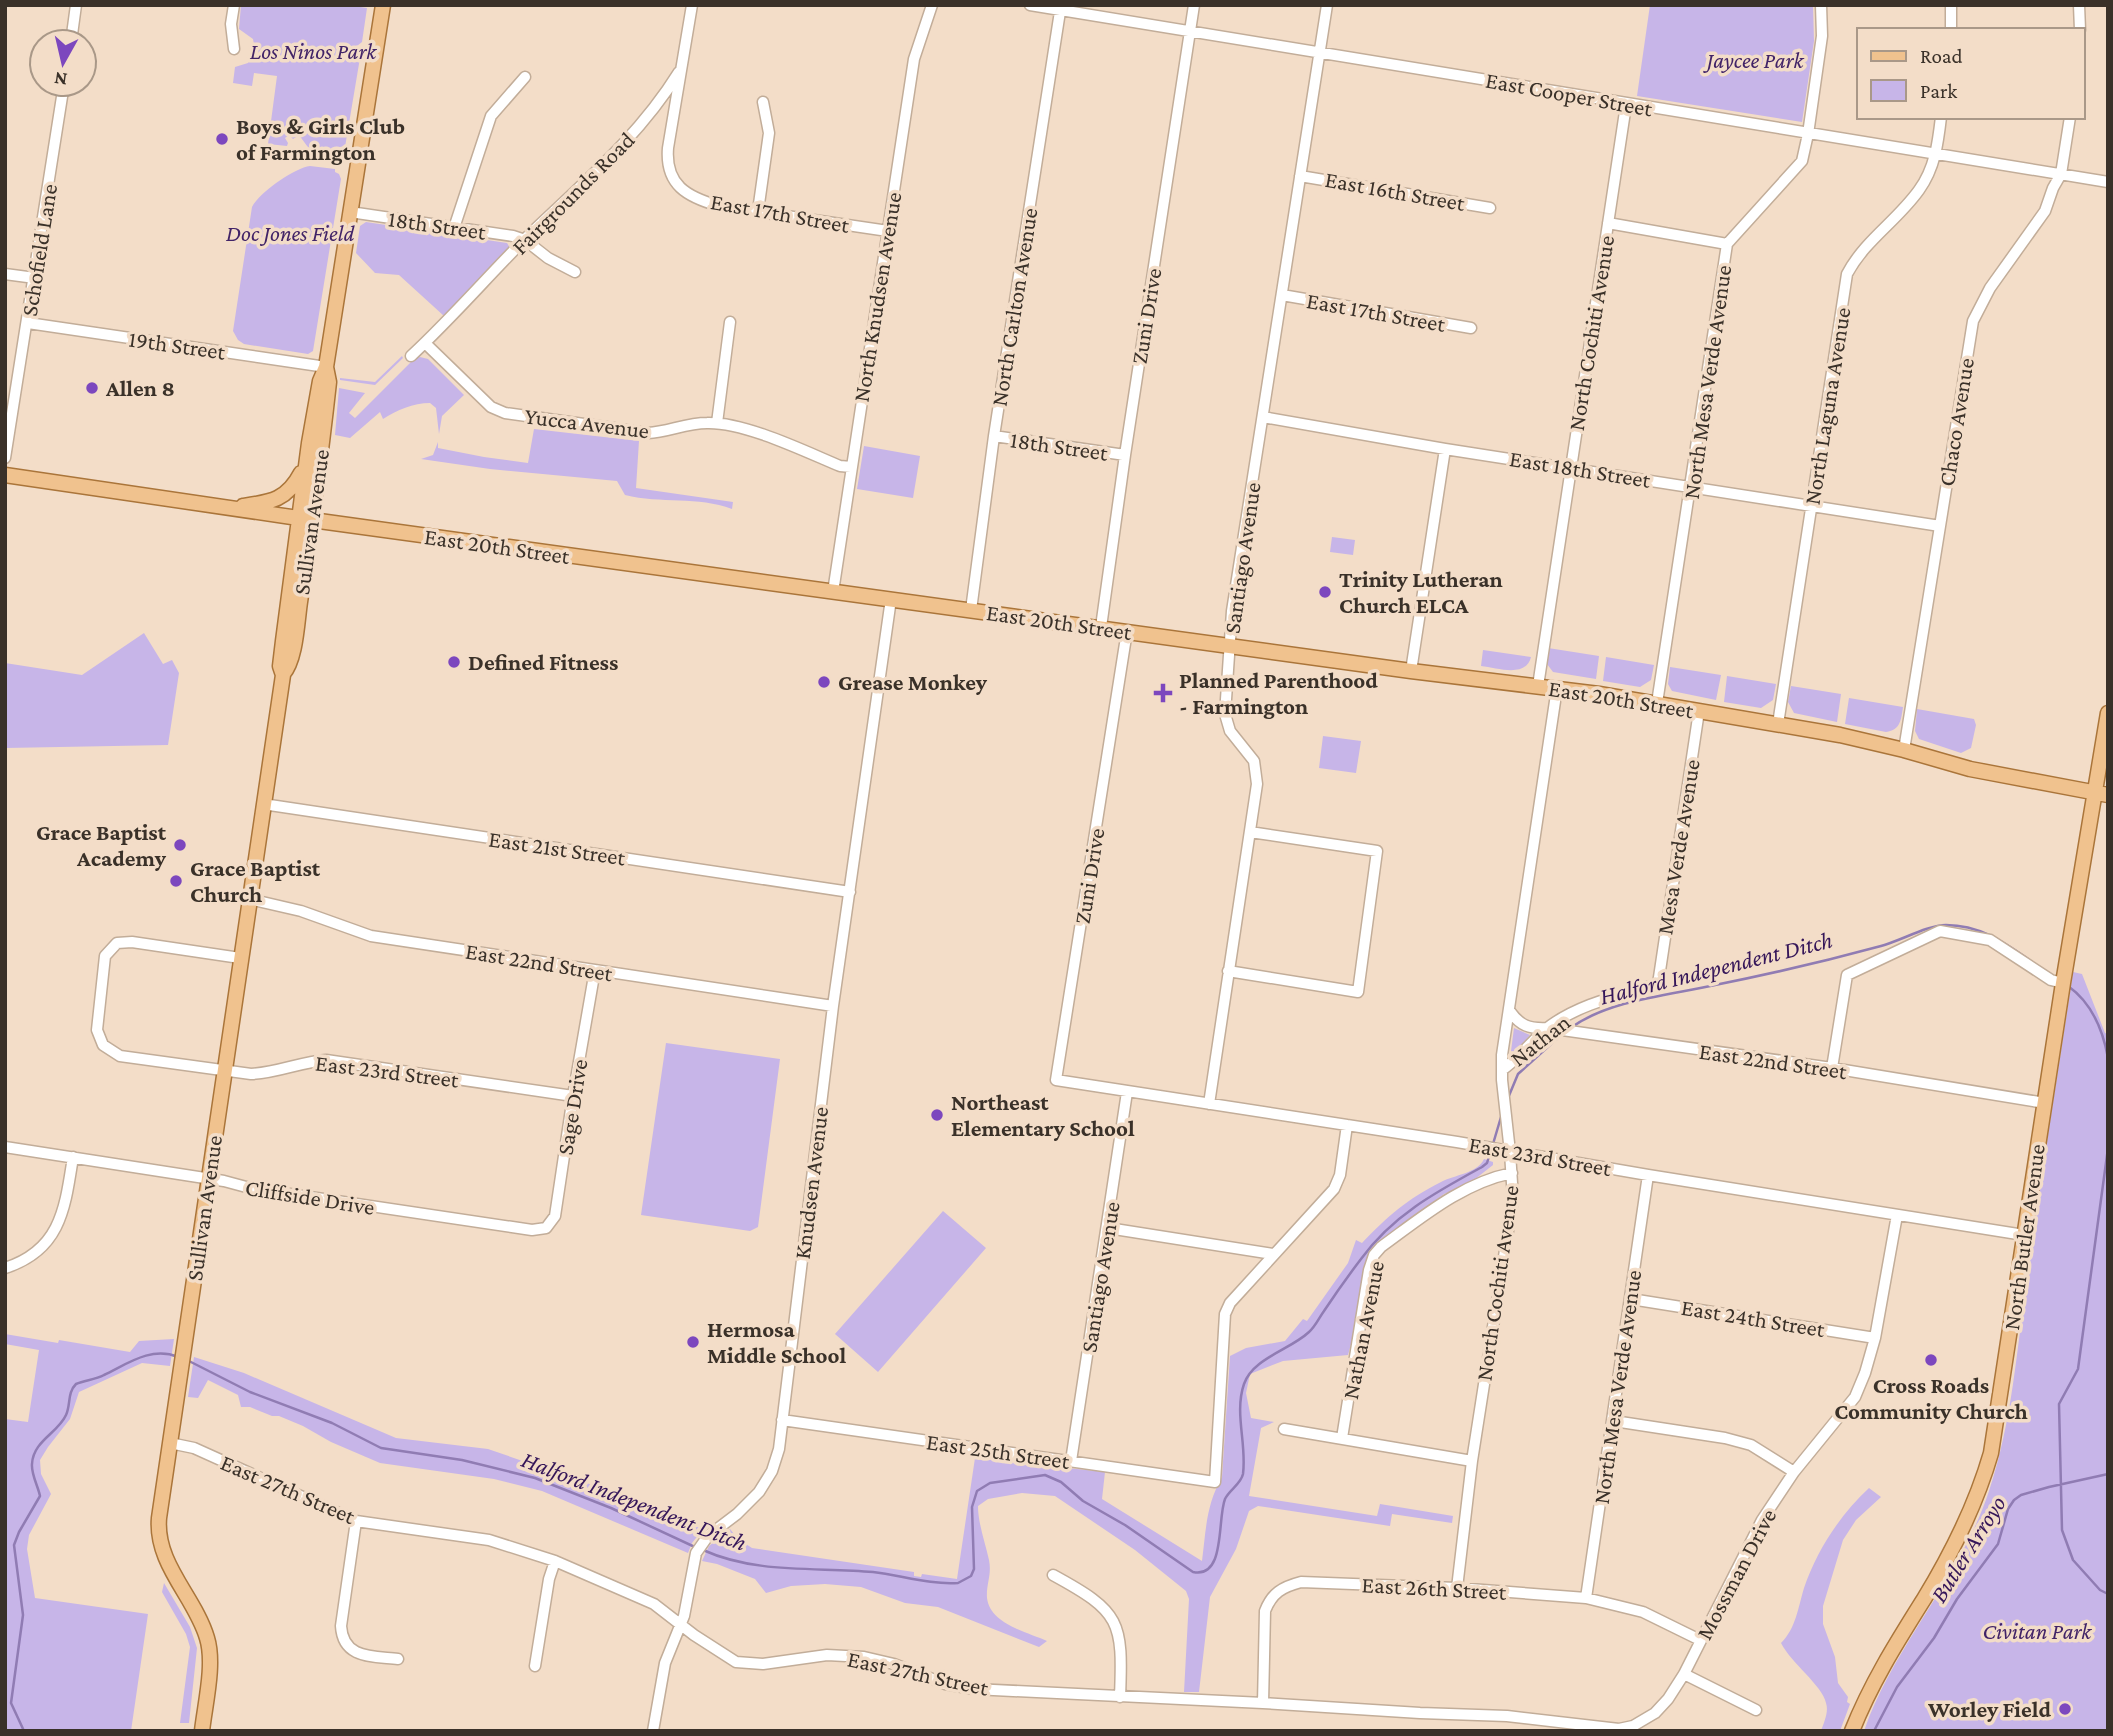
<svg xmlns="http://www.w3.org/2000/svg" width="2113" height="1736" font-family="'Crimson Pro',serif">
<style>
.green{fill:#c7b5e8}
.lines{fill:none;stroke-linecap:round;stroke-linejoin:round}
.stream{stroke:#907cb3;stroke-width:2.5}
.minor-casing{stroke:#c2ad99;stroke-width:13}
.major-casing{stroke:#aa753a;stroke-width:17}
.minor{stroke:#fff;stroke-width:10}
.major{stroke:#f0c28e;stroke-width:14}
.poi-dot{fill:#7c47be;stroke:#f3ddc8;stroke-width:2.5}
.labels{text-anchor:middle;stroke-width:7;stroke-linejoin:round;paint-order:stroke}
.park-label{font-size:23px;font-style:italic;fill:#412367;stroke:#f3ddc8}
.street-label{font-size:23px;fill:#3a3129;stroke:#f3ddc8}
.poi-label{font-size:23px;font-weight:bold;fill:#3a3129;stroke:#f3ddc8;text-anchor:start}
.water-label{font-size:24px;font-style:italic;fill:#351659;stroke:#f3ddc8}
</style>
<rect width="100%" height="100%" fill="#f3ddc8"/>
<path class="green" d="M241,5H347L367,8L362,42L357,46L361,52L344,153L310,150L299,135L293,139L289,135L285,138L288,143L287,146L268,144L277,76L254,73L252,86L233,83L235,67L248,63L255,50L253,39L239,29Z
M1650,5H1813L1814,41L1802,122L1637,96Z
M310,166L335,169V172L339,174L341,179L313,351L308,354L244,344L238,340L233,331L252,207C259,193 294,168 310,166Z
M366,222L507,243L510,248L444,316L399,275L375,273L356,253L360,226Z
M402,356L403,358L375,385L340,380V378L375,382Z
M420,357L428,359L464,395L442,416L439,434L436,408L430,403C413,403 397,410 383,419L380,412L350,438L335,435L339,388L365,393L349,413L355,418L415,358Z
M534,429L639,441L636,488L733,502L732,509C698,496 661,504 625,495L617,481L490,469L421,459L433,455L438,442V448L484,457L528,463Z
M864,446L920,456L913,498L857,489Z
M1332,537L1355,540L1353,555L1330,552Z
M144,633L163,664L172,660L179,673L168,745L5,748V663L82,675Z
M1548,648L1599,656L1596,679L1553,672L1547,664Z
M1483,650L1531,657C1526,678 1498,668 1481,666Z
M1606,657L1654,665L1651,680L1640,687L1603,681Z
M1670,667L1721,675L1716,700L1672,691L1668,684Z
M1727,676L1776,684L1773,700L1761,708L1724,702Z
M1791,686L1841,694L1837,722L1794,713L1788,702Z
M1849,698L1903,707C1901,719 1901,730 1886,732L1845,724Z
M1917,709L1974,719L1976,725L1971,748L1961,753L1919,739L1915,731Z
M1323,736L1361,741L1356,773L1319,768Z
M2073,972L2082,974L2105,1033L2108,1034V1731H1864C1894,1645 1960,1579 1989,1491C2012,1423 2017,1348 2027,1277C2041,1175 2058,1074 2073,972Z
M1514,1028L1530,1035L1514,1053L1511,1051Z
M666,1043L780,1059L758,1227L750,1231L641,1215Z
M1484,1159L1493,1162V1165L1470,1183L1444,1194L1379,1243L1348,1355L1283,1361L1250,1374L1246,1393L1251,1418L1274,1422L1261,1428L1249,1496L1377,1516L1380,1504L1453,1516L1452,1523L1392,1514L1390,1526L1258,1506L1249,1511L1236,1549L1210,1597L1199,1692H1184L1189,1599L1186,1591L1135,1550L1055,1496L1022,1493L988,1499L978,1506C978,1523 985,1542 989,1560C992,1575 986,1584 987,1598C990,1624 1027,1632 1047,1641L1039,1647L938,1607L905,1603L861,1587L825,1584L791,1586L766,1593L755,1579L717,1564L702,1561L709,1546L730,1529L738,1539L752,1548L914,1572V1576L921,1577L922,1574L957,1579L975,1458L1105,1472L1102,1499L1202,1561C1206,1530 1206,1505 1222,1477L1230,1356L1246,1348L1285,1341L1303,1319L1307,1321L1348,1263L1356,1240L1362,1243C1388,1216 1407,1199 1441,1182C1454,1175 1478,1173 1484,1159Z
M943,1211L986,1248L878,1372L835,1334Z
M5,1334L58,1343L59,1340L130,1352L139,1341L174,1339L170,1366L142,1363L79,1392L70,1419L48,1447L40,1460L41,1474L51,1494L29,1535L27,1549L35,1598L148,1614L131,1731H5V1419L28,1422L39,1350L5,1344Z
M194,1357L244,1373L396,1438L488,1449L601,1488L693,1526L704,1528L692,1543L688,1553L542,1491L494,1479L380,1463L331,1442L303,1426L279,1416H272L250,1407H241L238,1395L208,1380L198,1398L188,1397Z
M1869,1488L1881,1497L1856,1520L1843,1540L1823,1606V1624L1835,1657L1838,1683L1848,1697L1847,1702L1850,1704L1840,1731H1821C1824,1722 1829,1712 1826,1703C1822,1685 1791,1663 1781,1643C1796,1628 1798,1608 1804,1588C1817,1550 1840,1515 1869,1488Z
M164,1583L190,1627L197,1648L189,1723H180L190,1647L186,1634L162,1592Z"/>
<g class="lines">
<path class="stream" d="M2068,986C2092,1003 2103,1030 2108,1058
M1572,1027C1610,1000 1670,995 1715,985C1770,974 1826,961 1881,946C1900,941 1928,925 1946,925C1979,925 2002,941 2028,959
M1508,1098L1518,1074L1561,1035
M1493,1144L1501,1117
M2108,1148L2078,1369L2059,1404L2062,1530L2073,1560L2100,1590L2108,1594
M187,1360L250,1392L332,1423L381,1448L462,1460L535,1478L611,1508L697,1548
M703,1550C756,1574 816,1567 873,1572C900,1575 930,1585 958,1583L971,1576L974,1569L972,1507L977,1491L990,1483L1045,1475L1061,1482L1083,1501L1125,1525L1193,1572C1226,1579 1217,1519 1225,1499C1229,1490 1241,1484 1243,1474C1247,1444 1234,1413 1244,1384C1253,1358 1290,1350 1309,1332C1315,1327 1319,1318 1324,1311C1336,1293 1348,1276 1361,1259C1393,1215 1436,1192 1482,1167L1487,1163L1491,1150
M24,1731L11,1703L23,1615L14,1545L19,1532L40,1496C38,1486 31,1474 32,1464C33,1441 58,1433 66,1415C71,1404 67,1393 76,1384C85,1380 95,1380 104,1375C127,1364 151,1346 178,1357
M1874,1731L1897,1687L1934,1638L1957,1599L1998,1544L2008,1509L2014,1500L2021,1495L2049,1487L2108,1474"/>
<g class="minor-casing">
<path id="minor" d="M692,5L668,148C665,185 687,197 719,206L888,231
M1030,5L2108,182
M1951,5V30
M2079,5L2080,30
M71,42L76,5
M234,49L231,24L234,5
M1300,176L1490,208
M758,211L769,133L763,102
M350,212L513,236L525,240L548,258L575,272
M1608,223L1727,244
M454,228L491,116L525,77
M5,274L35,278
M1282,295L1471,328
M28,323L326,367
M425,343L491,407L505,413L648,433C668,432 686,423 707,423C745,422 804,451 840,466L851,467
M411,356C452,318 488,276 527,237C582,184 638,138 679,72
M1263,417L1445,449L1940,526
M717,423L730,322
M994,436L1125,455
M5,458L64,84
M833,592L914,59L932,5
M971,610L994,436L1061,5
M1101,627L1125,455L1194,5
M1127,631L1056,1080L1457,1142L1648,1175L2024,1235
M1411,671L1445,449
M1538,686L1626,105
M1657,703L1727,244L1802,161L1808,134L1822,36L1821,5
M1778,724L1847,274C1865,240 1897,221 1919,190C1935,168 1938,143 1941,117
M1904,750L1973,321L1990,288L2045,211L2053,188L2061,174L2070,117
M263,804L850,892
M249,899L301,911L371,936L833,1006
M240,958L132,942L117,943L105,956L97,1030L103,1045L120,1056L251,1074C277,1073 300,1062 326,1060L573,1096
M1228,971L1358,992L1377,851L1250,832
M1509,1010C1520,1026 1529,1029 1548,1028L1832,1068L2045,1103
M1832,1068L1847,975L1940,931L1990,940L2051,980L2063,983
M1502,1070C1519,1058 1531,1042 1546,1029C1577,1004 1621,995 1658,984L1699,711
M1209,1104L1257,784L1254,761L1230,731L1225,714L1232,611L1327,5
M5,1147L224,1181L250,1188L532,1230L546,1228L555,1216L573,1096L595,970
M1108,1228L1273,1254
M5,1268C61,1250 65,1208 73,1157
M1631,1299L1875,1338
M782,1420L1215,1482L1225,1314L1230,1303L1334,1189L1340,1175L1347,1125
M1614,1421L1725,1438L1751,1445L1794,1472
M1284,1429L1472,1461
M1342,1438L1369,1270L1374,1255L1381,1247C1421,1218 1462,1183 1512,1173
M170,1443L194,1448L356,1521L489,1540L555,1561L654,1604L694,1635L736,1662L763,1664L827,1655L864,1657L894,1664L945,1684L974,1689L1263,1703L1420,1713L1507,1716L1619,1729L1633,1726L1655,1713L1668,1699L1684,1674L1762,1520L1794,1472L1855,1397L1865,1373L1875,1338L1897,1215
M1071,1461L1127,1092
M356,1521L341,1626C343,1659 372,1656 398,1659
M1053,1575C1121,1612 1123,1621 1120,1697
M1457,1588L1472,1461L1513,1199L1510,1152L1502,1080V1055L1557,688
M1586,1598L1648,1175
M535,1666L549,1579L555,1561
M1684,1674L1756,1710
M1263,1703L1265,1611C1272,1593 1282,1587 1301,1582L1457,1588L1586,1598L1643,1612L1700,1640
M653,1731L665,1663L684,1616L696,1553L708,1536L737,1514L759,1492L772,1471L779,1449L833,1006L891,599"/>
</g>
<g class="major-casing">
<path id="major" d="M5,475L312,520L1411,671L1599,694L1840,735L1904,750L1970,769L2108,795
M243,506C271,502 287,500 301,473
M283,674C296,659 297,622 300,602C311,528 321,455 329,382L326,367
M202,1731C205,1704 215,1664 207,1638C195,1597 155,1564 159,1518L283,675L280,666L283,641L309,443L320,381L326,367L383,5
M1852,1731C1871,1683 1897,1642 1924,1599C1952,1553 1976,1505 1991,1453L2063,983L2108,713"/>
</g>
<use href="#minor" class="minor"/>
<use href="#major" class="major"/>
</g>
<g class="poi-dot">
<circle cx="222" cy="139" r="7"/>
<circle cx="92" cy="388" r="7"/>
<circle cx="1325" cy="592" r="7"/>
<circle cx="454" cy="662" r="7"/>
<circle cx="824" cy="682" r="7"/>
<path d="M1159.5 682.5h7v7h7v7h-7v7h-7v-7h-7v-7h7z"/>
<circle cx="180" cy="845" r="7"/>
<circle cx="176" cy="881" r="7"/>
<circle cx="937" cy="1115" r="7"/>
<circle cx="693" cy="1342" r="7"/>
<circle cx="1931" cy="1360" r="7"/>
<circle cx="2065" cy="1709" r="7"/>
</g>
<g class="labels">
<g class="park-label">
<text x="313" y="59">Los Ninos Park</text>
<text x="1755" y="68">Jaycee Park</text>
<text x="290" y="241">Doc Jones Field</text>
<text x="2037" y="1639">Civitan Park</text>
</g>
<g class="street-label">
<text transform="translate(1569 94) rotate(10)" y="8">East Cooper Street</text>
<text transform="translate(1395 191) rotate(10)" y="8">East 16th Street</text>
<text transform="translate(573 193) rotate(-45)" y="8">Fairgrounds Road</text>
<text transform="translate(780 213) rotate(10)" y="8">East 17th Street</text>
<text transform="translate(437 225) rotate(8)" y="8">18th Street</text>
<text transform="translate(39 250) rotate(-81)" y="8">Schofield Lane</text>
<text transform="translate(877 297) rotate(-81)" y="8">North Knudsen Avenue</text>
<text transform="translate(1014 307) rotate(-81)" y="8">North Carlton Avenue</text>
<text transform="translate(1376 312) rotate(10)" y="8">East 17th Street</text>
<text transform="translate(1146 316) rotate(-81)" y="8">Zuni Drive</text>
<text transform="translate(1591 333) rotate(-81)" y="8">North Cochiti Avenue</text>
<text transform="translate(177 345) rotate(8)" y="8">19th Street</text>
<text transform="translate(1707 382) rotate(-82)" y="8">North Mesa Verde Avenue</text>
<text transform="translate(1827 406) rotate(-81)" y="8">North Laguna Avenue</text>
<text transform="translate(1956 422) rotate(-81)" y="8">Chaco Avenue</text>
<text transform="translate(587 423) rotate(7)" y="8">Yucca Avenue</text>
<text transform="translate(1059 446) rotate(8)" y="8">18th Street</text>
<text transform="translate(1580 469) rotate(9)" y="8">East 18th Street</text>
<text transform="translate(311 522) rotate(-82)" y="8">Sullivan Avenue</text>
<text transform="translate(497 546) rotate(8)" y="8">East 20th Street</text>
<text transform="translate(1242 558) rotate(-82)" y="8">Santiago Avenue</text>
<text transform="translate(1059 622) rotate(8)" y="8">East 20th Street</text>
<text transform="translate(1621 699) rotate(9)" y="8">East 20th Street</text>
<text transform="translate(1678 847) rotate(-81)" y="8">Mesa Verde Avenue</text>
<text transform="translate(557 848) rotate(8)" y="8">East 21st Street</text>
<text transform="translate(1089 876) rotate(-81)" y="8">Zuni Drive</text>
<text transform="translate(539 962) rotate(9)" y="8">East 22nd Street</text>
<text transform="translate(1540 1040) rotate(-38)" y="8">Nathan</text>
<text transform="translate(1773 1061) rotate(8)" y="8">East 22nd Street</text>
<text transform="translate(387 1071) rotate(7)" y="8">East 23rd Street</text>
<text transform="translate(572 1107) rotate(-81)" y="8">Sage Drive</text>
<text transform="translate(1540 1156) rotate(10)" y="8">East 23rd Street</text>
<text transform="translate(811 1183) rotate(-83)" y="8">Knudsen Avenue</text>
<text transform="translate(310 1197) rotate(9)" y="8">Cliffside Drive</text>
<text transform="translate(204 1208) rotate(-82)" y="8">Sullivan Avenue</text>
<text transform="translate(2024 1237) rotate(-82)" y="8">North Butler Avenue</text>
<text transform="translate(1100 1277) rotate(-81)" y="8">Santiago Avenue</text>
<text transform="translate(1497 1283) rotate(-82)" y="8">North Cochiti Avenue</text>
<text transform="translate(1753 1318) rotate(9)" y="8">East 24th Street</text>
<text transform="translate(1363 1330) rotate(-79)" y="8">Nathan Avenue</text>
<text transform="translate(1617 1387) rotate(-82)" y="8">North Mesa Verde Avenue</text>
<text transform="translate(998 1451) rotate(8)" y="8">East 25th Street</text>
<text transform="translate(288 1489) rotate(23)" y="8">East 27th Street</text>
<text transform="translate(1736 1574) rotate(-62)" y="8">Mossman Drive</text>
<text transform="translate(1434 1588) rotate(3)" y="8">East 26th Street</text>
<text transform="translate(918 1673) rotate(12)" y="8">East 27th Street</text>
</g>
<g class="poi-label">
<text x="236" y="134">Boys &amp; Girls Club<tspan x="236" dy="26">of Farmington</tspan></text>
<text x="106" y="396">Allen 8</text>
<text x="1339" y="587">Trinity Lutheran<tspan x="1339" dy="26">Church ELCA</tspan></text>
<text x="468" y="670">Defined Fitness</text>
<text x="1179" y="688">Planned Parenthood<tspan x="1179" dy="26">- Farmington</tspan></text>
<text x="838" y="690">Grease Monkey</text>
<text x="166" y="840" text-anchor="end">Grace Baptist<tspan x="166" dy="26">Academy</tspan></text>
<text x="190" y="876">Grace Baptist<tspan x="190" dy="26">Church</tspan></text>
<text x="951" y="1110">Northeast<tspan x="951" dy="26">Elementary School</tspan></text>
<text x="707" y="1337">Hermosa<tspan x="707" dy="26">Middle School</tspan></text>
<text x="1931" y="1393" text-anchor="middle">Cross Roads<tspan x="1931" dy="26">Community Church</tspan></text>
<text x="2051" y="1717" text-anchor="end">Worley Field</text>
</g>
<g class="water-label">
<text transform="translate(1716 968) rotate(-14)" y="8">Halford Independent Ditch</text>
<text transform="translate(634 1501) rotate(21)" y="8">Halford Independent Ditch</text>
<text transform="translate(1968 1549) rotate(-58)" y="8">Butler Arroyo</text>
</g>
</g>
<rect width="2113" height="1736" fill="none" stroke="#3a3129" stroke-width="14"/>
<rect x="1857" y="28" width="228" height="91" fill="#f3ddc8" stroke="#a99888" stroke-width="2"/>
<rect x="1871" y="51" width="35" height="10" fill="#f0c28e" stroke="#a99888" stroke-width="2"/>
<text x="1920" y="63" font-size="21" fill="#3a3129">Road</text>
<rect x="1871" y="80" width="35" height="21" fill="#c7b5e8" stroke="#a99888" stroke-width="2"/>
<text x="1920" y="98" font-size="21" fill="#3a3129">Park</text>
<g transform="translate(63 63) rotate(188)"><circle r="33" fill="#f3ddc8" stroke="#a99888" stroke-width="2"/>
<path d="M0-5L12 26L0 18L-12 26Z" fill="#7c47be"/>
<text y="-10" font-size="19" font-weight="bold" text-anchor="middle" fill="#3a3129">N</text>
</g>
</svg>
